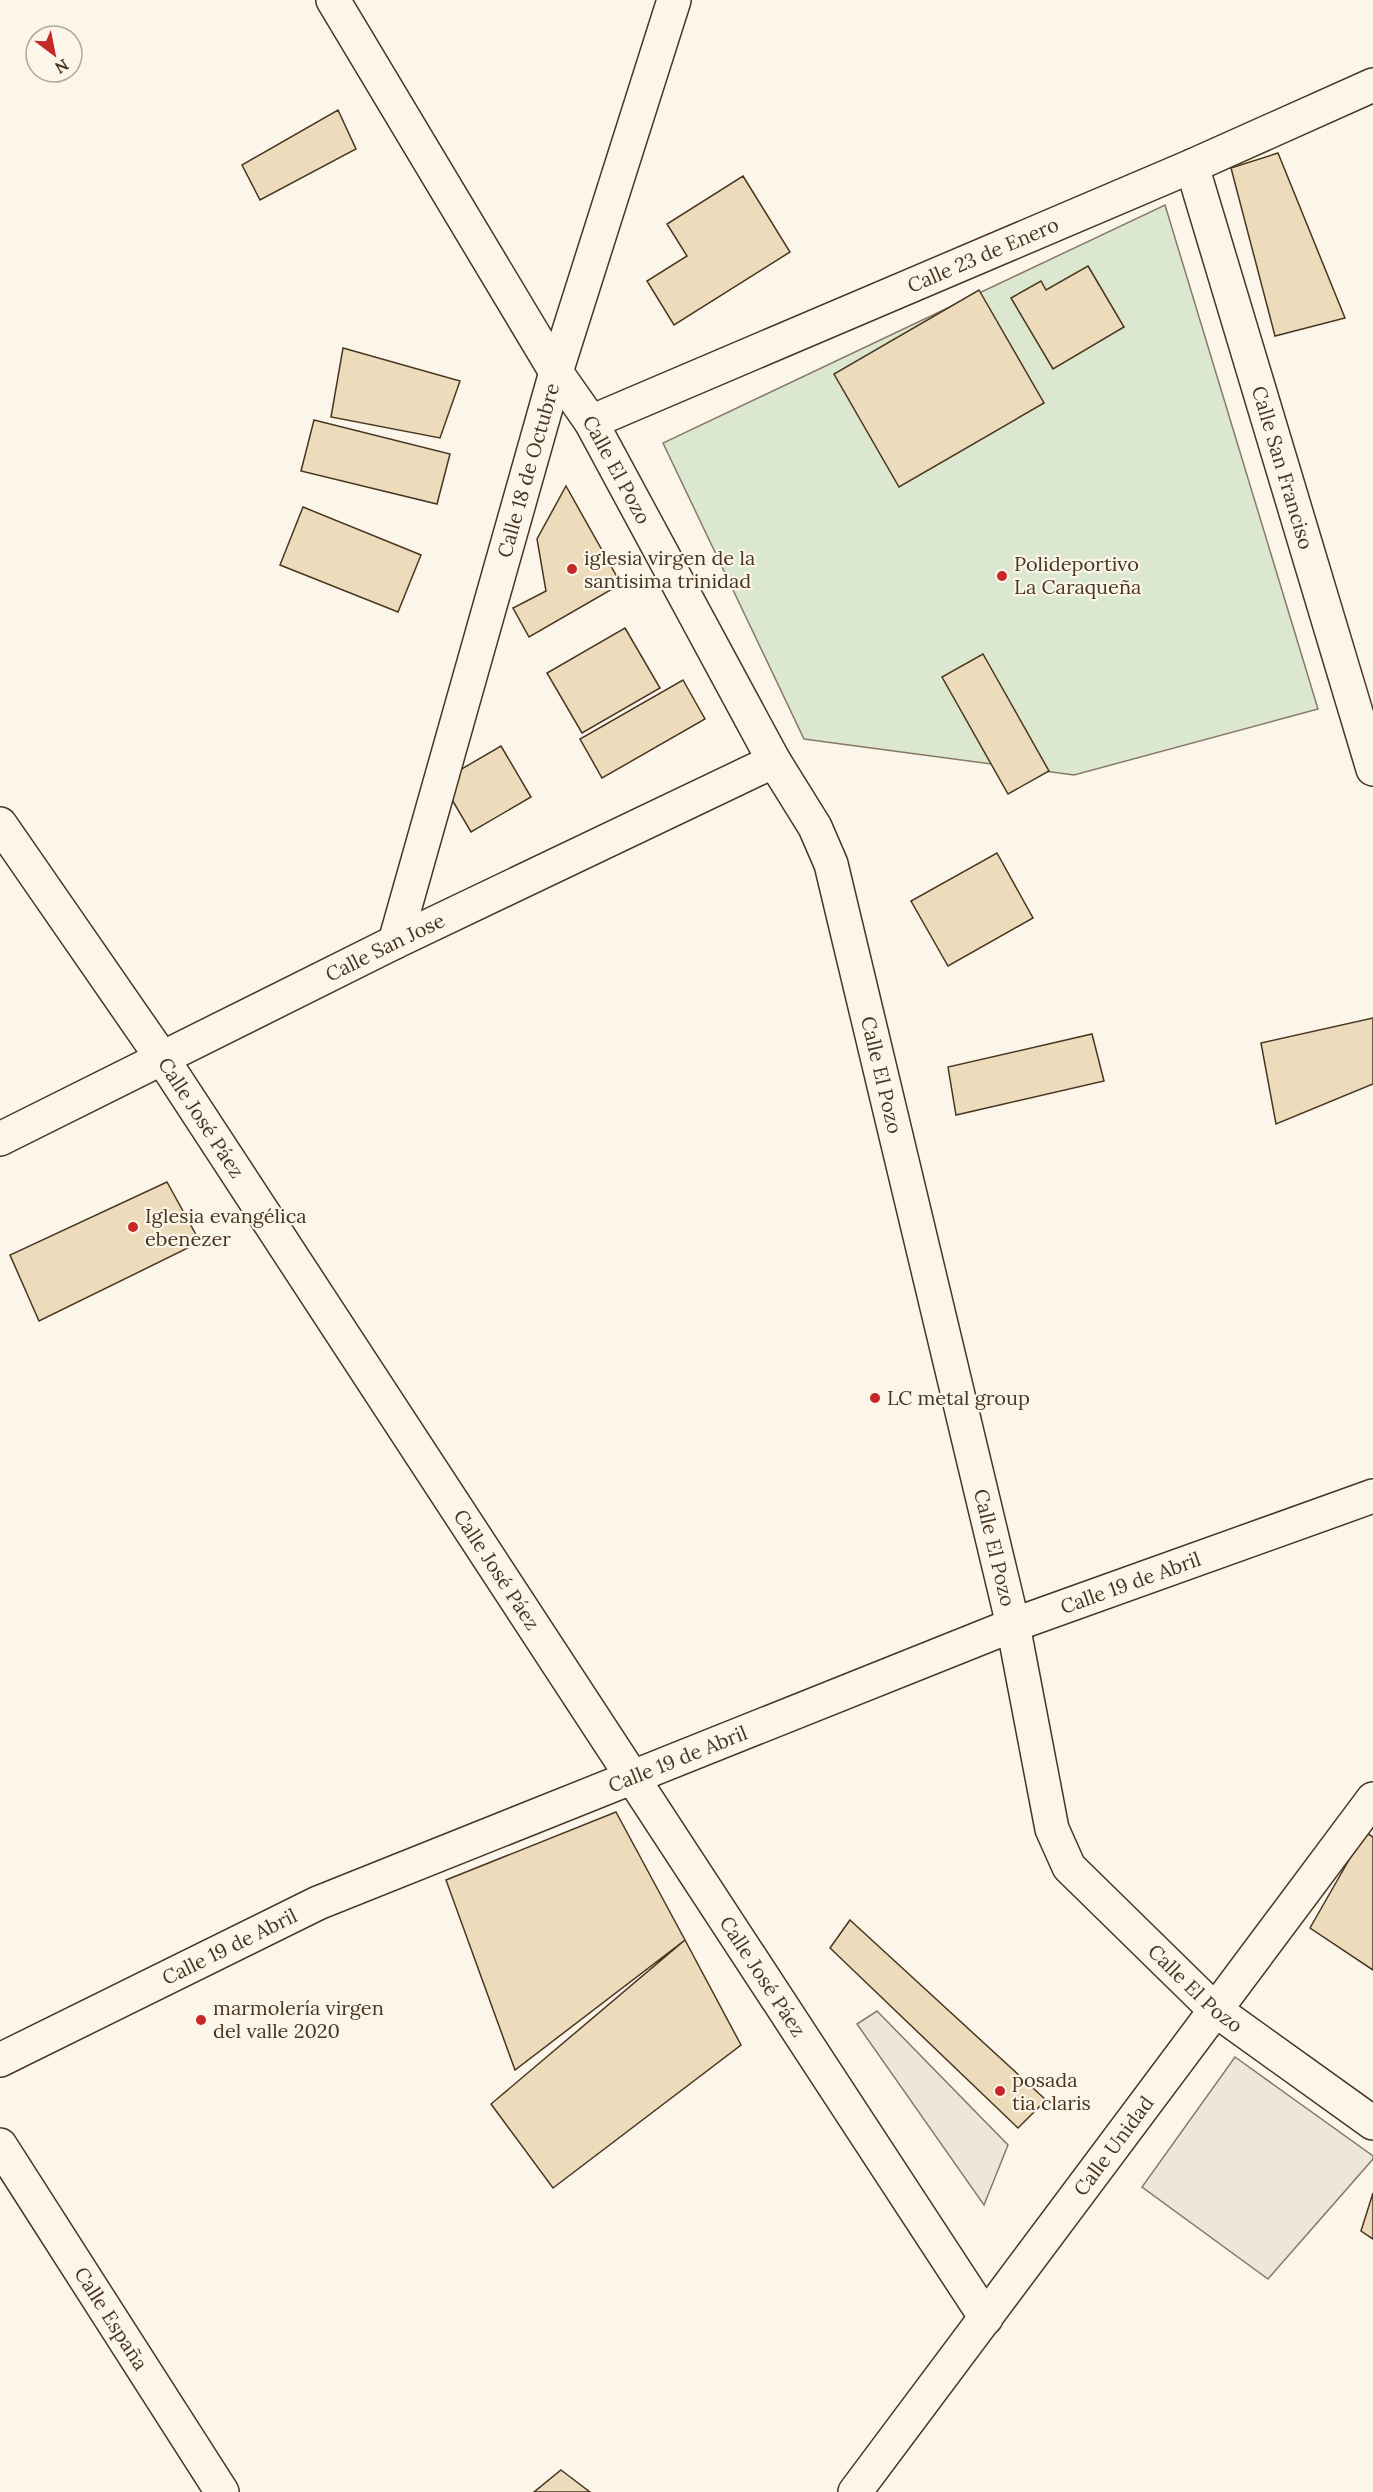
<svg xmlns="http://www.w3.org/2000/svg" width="1373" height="2492" font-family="Lora,serif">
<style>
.green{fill:#dce7d0;stroke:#887966;stroke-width:1.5}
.parking{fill:#ede7d9;stroke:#887966;stroke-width:1.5}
.building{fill:#ecdcbc;stroke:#4a3520;stroke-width:1.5}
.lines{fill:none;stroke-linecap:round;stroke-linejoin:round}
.street-casing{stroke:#4a3520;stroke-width:36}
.street{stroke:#fbf6e9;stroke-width:33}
.poi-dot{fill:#c62828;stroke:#fbf6e9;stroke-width:2}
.labels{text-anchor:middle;stroke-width:4.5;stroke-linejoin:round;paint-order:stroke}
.street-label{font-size:20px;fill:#4a3520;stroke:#fbf6e9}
.poi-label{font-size:20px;fill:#4a3520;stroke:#fbf6e9;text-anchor:start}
</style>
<rect width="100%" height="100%" fill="#fbf6e9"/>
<path class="green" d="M1165,205L1318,709L1074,775L804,739L663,443Z"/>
<path class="parking" d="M877,2011L1008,2145L984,2205L857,2024Z
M1235,2057L1373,2156V2159L1268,2279L1142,2187Z"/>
<path class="building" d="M338,110L356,149L260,200L242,165Z
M1278,153L1345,318L1275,336L1231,168Z
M743,176L790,252L674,325L647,281L687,256L667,224Z
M1088,266L1124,327L1053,369L1011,298L1041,281L1046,290Z
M979,290L1044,403L899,487L834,374Z
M343,348L460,381L440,438L331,417Z
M314,420L450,454L437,504L301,471Z
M566,486L621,584L529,637L513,608L546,591L537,539Z
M303,507L421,555L398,612L280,565Z
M625,628L660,688L582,733L547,673Z
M983,654L1049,771L1008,794L942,677Z
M683,680L705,719L602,778L580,739Z
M501,746L531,797L471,832L441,781Z
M997,853L1033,918L948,966L911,901Z
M1373,1018V1084L1276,1124L1261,1043Z
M1092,1034L1104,1081L956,1115L948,1067Z
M167,1182L200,1242L39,1321L10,1255Z
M616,1812L685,1940L515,2070L446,1880Z
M1365,1832L1373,1837V1970L1310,1928Z
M850,1920L1046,2100L1018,2128L830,1948Z
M685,1940L741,2045L553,2188L491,2104Z
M1373,2193V2239L1361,2231Z
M561,2470L590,2492H534Z"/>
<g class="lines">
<g class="street-casing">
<g id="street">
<path id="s1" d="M333,0L556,372L591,422L774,761L815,827L831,864L1013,1625L1052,1829L1069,1867L1214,2009L1373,2123"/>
<path id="s2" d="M1192,166L1373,769"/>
<path id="s3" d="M591,422L1192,166L1373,85"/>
<path id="s4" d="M0,824L162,1058L986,2318"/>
<path id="s5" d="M395,942L556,372L674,0"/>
<path id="s6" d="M0,1139L395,942L774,761"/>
<path id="s7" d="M0,2060L318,1903L1013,1625L1373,1496"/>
<path id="s8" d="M0,2145L222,2492"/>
<path id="s9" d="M855,2492L1373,1799"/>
</g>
</g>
<use href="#street" class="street"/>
</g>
<g class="poi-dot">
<circle cx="572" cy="569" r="6"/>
<circle cx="1002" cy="576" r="6"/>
<circle cx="133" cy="1227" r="6"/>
<circle cx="875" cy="1398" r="6"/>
<circle cx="201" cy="2020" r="6"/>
<circle cx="1000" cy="2091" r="6"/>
</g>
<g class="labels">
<g class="street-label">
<text dy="7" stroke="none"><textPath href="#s3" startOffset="426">Calle 23 de Enero</textPath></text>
<text dy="7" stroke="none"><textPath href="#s2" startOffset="315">Calle San Franciso</textPath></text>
<text dy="7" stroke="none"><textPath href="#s5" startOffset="490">Calle 18 de Octubre</textPath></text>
<text dy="7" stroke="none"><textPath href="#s1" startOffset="549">Calle El Pozo</textPath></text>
<text dy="7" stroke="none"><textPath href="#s6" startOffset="430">Calle San Jose</textPath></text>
<text dy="7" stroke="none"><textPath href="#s1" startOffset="1215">Calle El Pozo</textPath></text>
<text dy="7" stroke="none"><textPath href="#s4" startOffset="356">Calle José Páez</textPath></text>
<text dy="7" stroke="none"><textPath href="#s1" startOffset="1701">Calle El Pozo</textPath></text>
<text dy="7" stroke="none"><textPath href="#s4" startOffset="896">Calle José Páez</textPath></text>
<text dy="7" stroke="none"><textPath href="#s7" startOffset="1228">Calle 19 de Abril</textPath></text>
<text dy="7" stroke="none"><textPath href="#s7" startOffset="742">Calle 19 de Abril</textPath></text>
<text dy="7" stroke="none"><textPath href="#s7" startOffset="256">Calle 19 de Abril</textPath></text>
<text dy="7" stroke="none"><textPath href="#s4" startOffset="1382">Calle José Páez</textPath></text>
<text dy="7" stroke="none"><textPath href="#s1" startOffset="2205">Calle El Pozo</textPath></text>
<text dy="7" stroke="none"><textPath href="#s9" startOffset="432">Calle Unidad</textPath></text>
<text dy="7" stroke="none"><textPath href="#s8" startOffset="206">Calle España</textPath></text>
</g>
<g class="poi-label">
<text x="584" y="565">iglesia virgen de la<tspan x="584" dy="23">santisima trinidad</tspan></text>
<text x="1014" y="571">Polideportivo<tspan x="1014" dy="23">La Caraqueña</tspan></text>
<text x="145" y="1223">Iglesia evangélica<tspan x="145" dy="23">ebenezer</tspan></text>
<text x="887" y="1405">LC metal group</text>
<text x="213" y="2015">marmolería virgen<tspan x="213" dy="23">del valle 2020</tspan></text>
<text x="1012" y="2087">posada<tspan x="1012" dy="23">tia claris</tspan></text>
</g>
</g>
<g transform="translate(54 54) rotate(148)"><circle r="28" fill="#fbf6e9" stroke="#b4a999" stroke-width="1.5"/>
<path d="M0-4.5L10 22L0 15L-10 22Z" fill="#c62828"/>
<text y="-9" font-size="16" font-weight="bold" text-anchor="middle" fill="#4a3520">N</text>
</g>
</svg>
